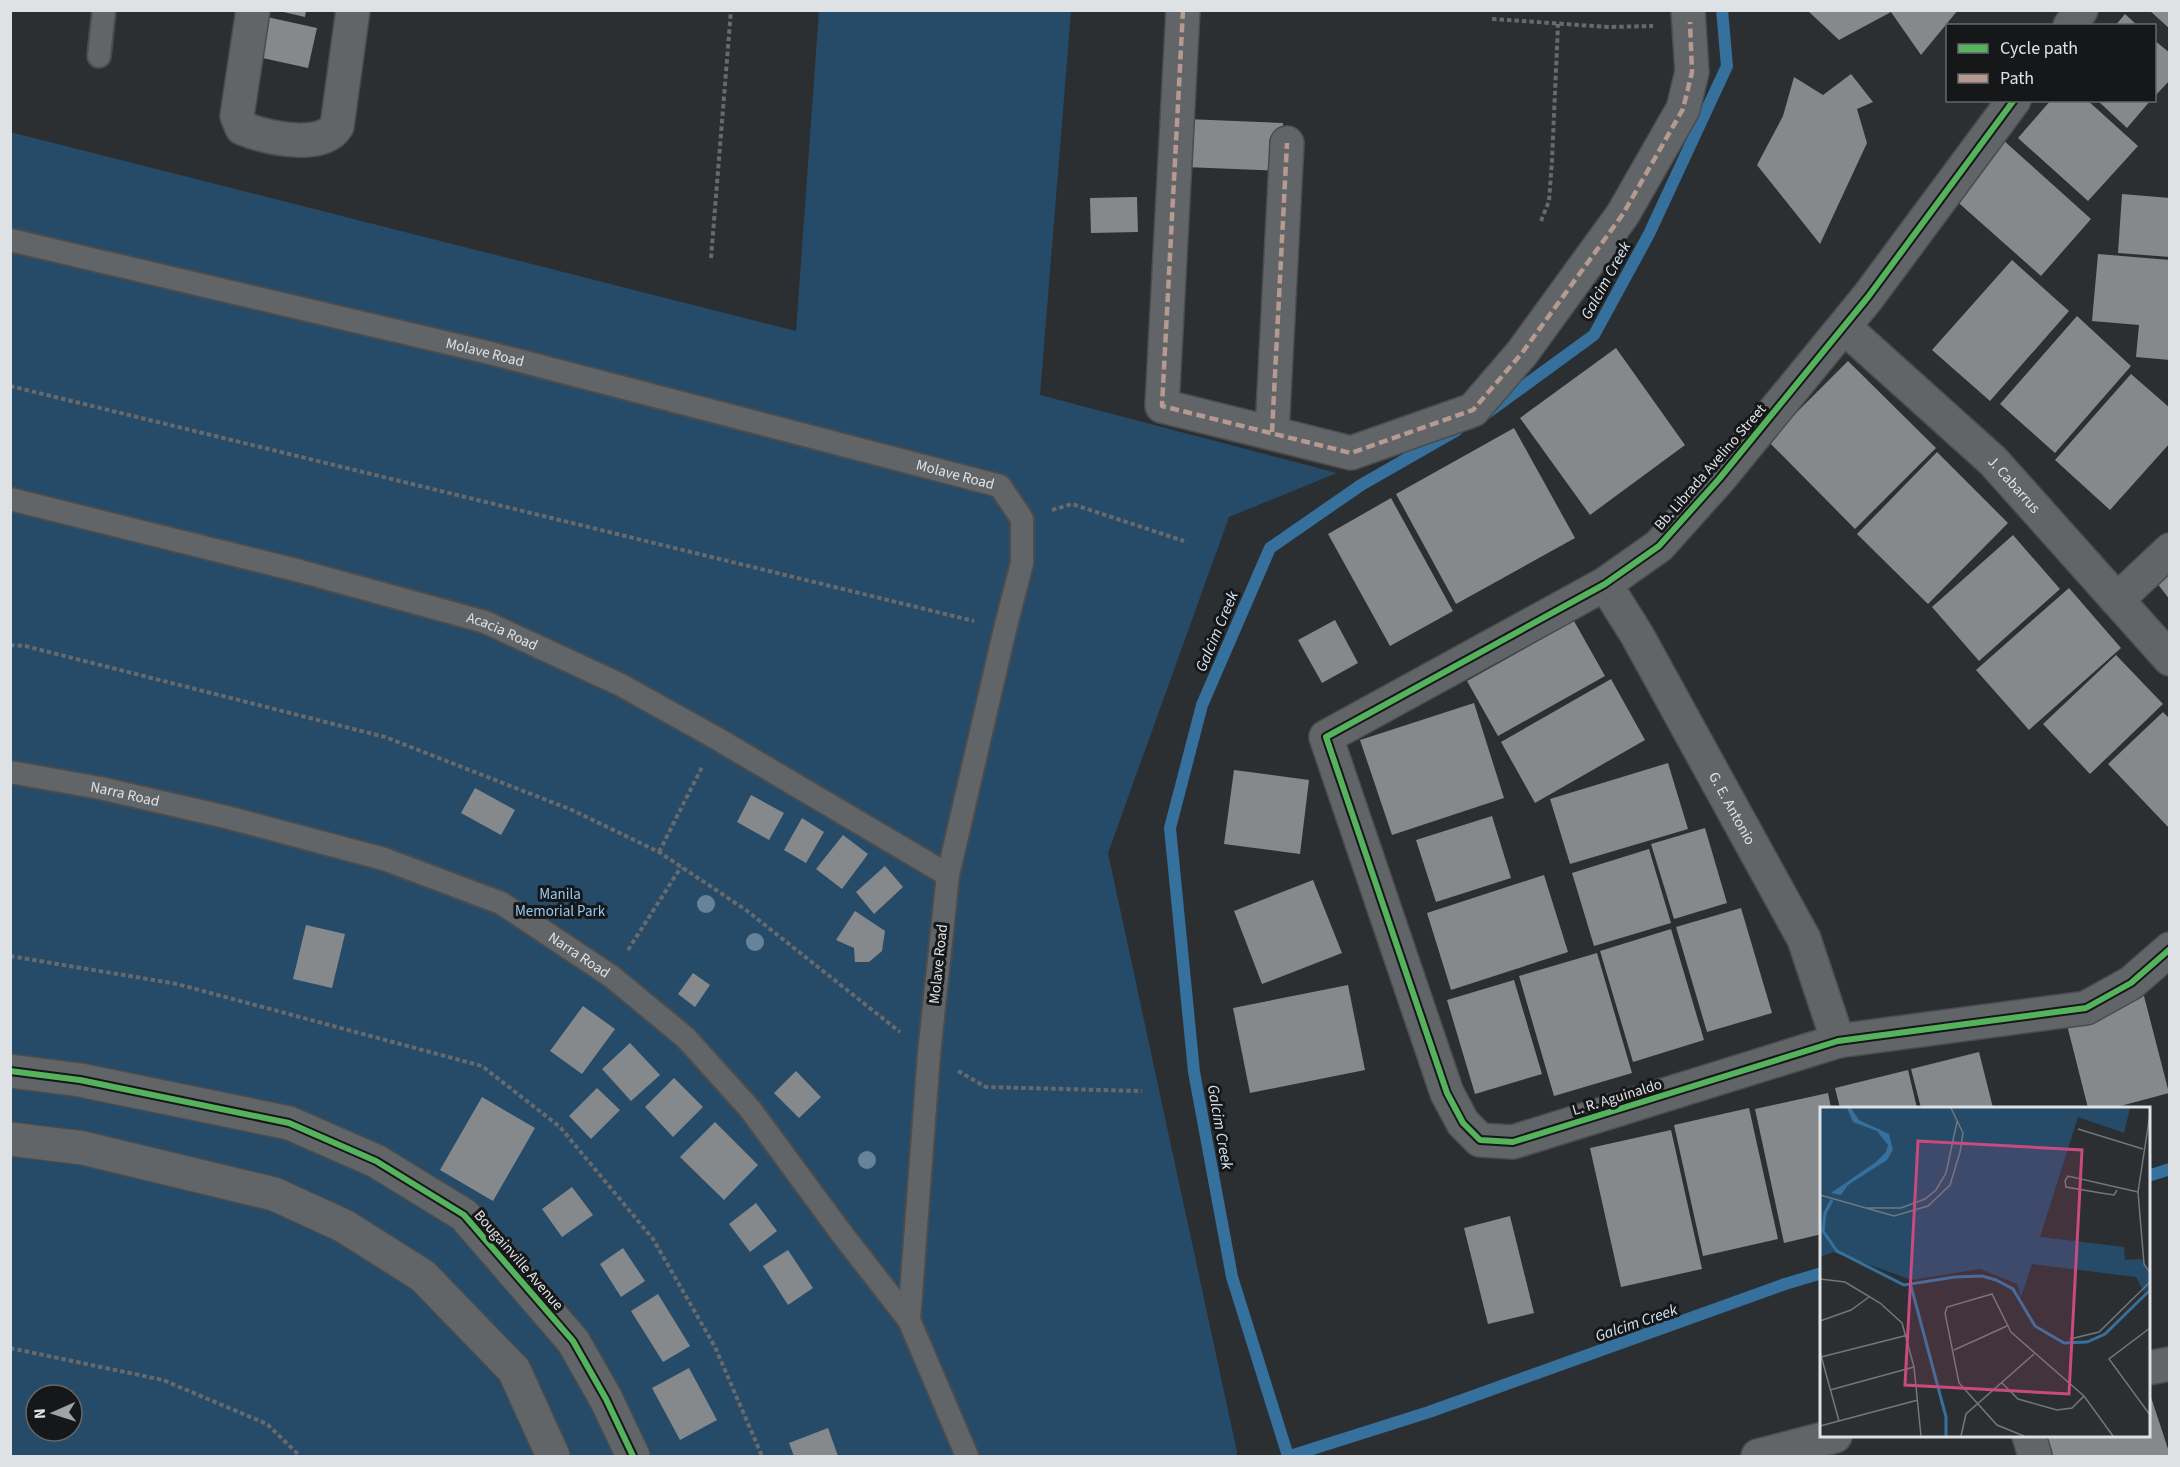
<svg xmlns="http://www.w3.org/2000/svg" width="2180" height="1467" font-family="'Source Sans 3',sans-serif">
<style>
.green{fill:#254b69;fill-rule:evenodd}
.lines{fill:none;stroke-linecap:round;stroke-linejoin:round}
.stream{stroke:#36709c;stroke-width:12}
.building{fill:#86898c}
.lane-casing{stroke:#4a4c4e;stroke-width:26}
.street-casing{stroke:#4a4c4e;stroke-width:36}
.path{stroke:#67696b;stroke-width:4;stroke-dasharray:4.5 3;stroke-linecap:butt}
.lane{stroke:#626567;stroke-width:22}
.street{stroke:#626567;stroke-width:33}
.quiet{stroke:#b69a8f;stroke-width:4.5;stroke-dasharray:9 4.5;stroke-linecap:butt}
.cycleway-casing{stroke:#151719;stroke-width:10}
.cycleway{stroke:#56b35d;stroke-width:6}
.tree{fill:#67839b}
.labels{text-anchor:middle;stroke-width:6;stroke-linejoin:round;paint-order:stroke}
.street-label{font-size:15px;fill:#dee2e5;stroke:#151719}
.park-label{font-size:15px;fill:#97c8f1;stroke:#151719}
.water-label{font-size:16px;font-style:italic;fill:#d4e4f2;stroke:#151719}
.inset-river{fill:none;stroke:#36709c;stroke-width:3}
.inset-road{fill:none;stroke:#73777a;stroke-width:1.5}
.view{fill:#c94a7e;fill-opacity:0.15;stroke:#c94a7e;stroke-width:3}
.inset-edge{fill:none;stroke:#dee2e5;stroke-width:3}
</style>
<rect width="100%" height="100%" fill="#2c2f32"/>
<path class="green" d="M819,11H1071L1040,395L1337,473L1229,517L1108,853L1237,1452L1236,1456H11L10,132L796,331ZM36,1395H72V1431H36Z"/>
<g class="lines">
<path class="stream" d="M1487,413L1594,335L1649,234L1727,66L1722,10
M2148,1176L2170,1169
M1288,1456L1232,1277L1194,1072L1170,828L1202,705L1270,548L1361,485L1457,430
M1290,1456L1429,1412L1785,1284L1822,1273"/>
</g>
<path class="building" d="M275,10H306L305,17Z
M1807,10H1890L1891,12L1839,40Z
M1892,10H1958L1921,55L1891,12Z
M2149,10H2170V29Z
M2125,14L2138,26H2115Z
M267,17L317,28L308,68L258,57Z
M2154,40L2170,53V80L2154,97Z
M1851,74L1873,102L1857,109L1867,143L1820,244L1757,165L1783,116L1794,77L1823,95Z
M2051,100H2087L2138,146L2088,201L2018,138Z
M2097,100H2151L2127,128Z
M1186,119L1283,123L1282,171L1185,167Z
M2002,139L2091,219L2041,276L1952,197Z
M2122,194L2170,198V257L2118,253Z
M1137,197L1138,232L1091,233L1090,198Z
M2098,254L2170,260V360L2136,357L2139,325L2092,321Z
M2012,260L2069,311L1990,401L1932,350Z
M2077,316L2131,366L2055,453L2000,404Z
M1616,348L1685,445L1590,515L1520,418Z
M1848,361L1936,448L1855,529L1768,441Z
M2131,374L2170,408V443L2110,510L2055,460Z
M1514,428L1575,538L1456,604L1396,494Z
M1937,452L2008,523L1928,604L1857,534Z
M1391,498L1453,611L1390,646L1328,534Z
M2013,535L2060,589L1979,661L1932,607Z
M2170,573V600L2157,583Z
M2069,588L2121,648L2029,730L1976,670Z
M1335,620L1358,663L1322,683L1298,640Z
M1574,621L1605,676L1498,736L1467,681Z
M2116,655L2163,704L2090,774L2043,724Z
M1611,679L1645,740L1535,803L1501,742Z
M1474,703L1504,798L1392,835L1360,740Z
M2163,712L2170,719V829L2108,764Z
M1668,763L1688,829L1570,864L1550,799Z
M1234,770L1309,780L1300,854L1224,844Z
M475,788L515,810L501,835L461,813Z
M751,795L784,813L769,840L737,822Z
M1492,816L1511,878L1436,902L1416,840Z
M802,818L824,832L806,863L784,850Z
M1705,828L1727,903L1674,919L1651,844Z
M843,835L868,854L842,889L816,869Z
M1649,849L1671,923L1594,946L1572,873Z
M885,866L903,887L874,914L856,892Z
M1544,875L1568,952L1451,990L1427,913Z
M1313,880L1342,953L1262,984L1234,911Z
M1741,908L1772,1013L1707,1032L1676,927Z
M855,911L885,931L882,951L869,962H855L854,948L836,940Z
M306,925L345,934L332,988L293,979Z
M1671,929L1704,1040L1633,1062L1600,951Z
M1597,953L1632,1073L1554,1096L1519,976Z
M693,973L710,985L695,1007L678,994Z
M1514,980L1542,1074L1475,1094L1447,1000Z
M1348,985L1365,1070L1250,1093L1233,1008Z
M2144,996L2169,1093L2113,1108H2088L2065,1017Z
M583,1006L615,1029L582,1074L550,1051Z
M630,1043L660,1075L631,1101L602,1069Z
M1979,1052L1993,1108H1921L1911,1069Z
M1908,1070L1917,1108H1840L1835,1088Z
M796,1071L821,1097L799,1118L774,1093Z
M674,1078L703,1107L673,1137L645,1107Z
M597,1088L620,1110L591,1139L569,1116Z
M1828,1093L1831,1108H1822V1234L1784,1243L1755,1109Z
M482,1097L535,1128L493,1201L440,1170Z
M1749,1108L1778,1239L1703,1256L1674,1125Z
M715,1122L758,1165L724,1200L680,1157Z
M1671,1130L1702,1269L1621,1287L1590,1148Z
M572,1187L593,1215L562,1237L542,1209Z
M756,1203L777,1231L750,1252L729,1224Z
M1510,1216L1534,1313L1488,1324L1464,1228Z
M623,1248L645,1281L621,1297L600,1264Z
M788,1250L813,1288L788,1305L763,1266Z
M658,1294L690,1346L663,1362L631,1311Z
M689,1368L717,1420L680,1440L652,1388Z
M2148,1388L2170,1455L2053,1456L2047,1436H2148Z
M828,1428L838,1456H794L789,1443Z"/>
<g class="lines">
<g class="lane-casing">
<g id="lane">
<path d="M99,56L104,10"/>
<path id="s1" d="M10,240L486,352L1000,486L1022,519V563L1005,629L948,875L929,1054L909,1320L967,1456"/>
<path id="s2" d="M10,499L300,571L485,622L621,685L716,738L948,875"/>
<path id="s3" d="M10,772L100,788L226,817L384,859L501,903L611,976L686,1038L750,1109L842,1234L909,1320"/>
</g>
</g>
<g class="street-casing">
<g id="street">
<path d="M253,10L237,116L242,128C264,137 321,151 337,126L353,10"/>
<path d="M1183,10L1162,406L1351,453L1473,410L1522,353L1623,214L1683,109L1692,72L1688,10"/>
<path d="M2070,26L2081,10"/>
<path d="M2014,100L1868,297L1719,479L1659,546L1605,584L1326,737L1447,1093L1463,1123L1480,1140L1513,1142L1838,1041L2086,1008L2131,983L2170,949"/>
<path id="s4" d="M1844,327L1993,461L2170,659"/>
<path d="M1272,432L1287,143"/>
<path id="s5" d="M1605,584L1637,635L1804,939L1838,1041"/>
<path d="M2117,600L2170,550"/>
<path d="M10,1071L80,1080L289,1123L376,1161L464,1215L573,1341L606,1399L633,1456"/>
<path d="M10,1139L83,1148L274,1194L344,1226L423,1276L514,1370L553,1456"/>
<path d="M2148,1368L2170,1364"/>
<path d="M2029,1436L2035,1456"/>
<path d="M1758,1456L1835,1436"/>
</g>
</g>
<path class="path" d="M1492,19L1609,27L1653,26
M1541,221L1549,201L1552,161L1558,24
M711,258L731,10
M10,386L974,621
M1052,510L1072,504L1184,541
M10,645L25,646L385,737L572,810L659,852L746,910L900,1032
M659,852L703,765
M628,950L681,867
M10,956L177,984L482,1066L560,1127L653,1239L715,1347L762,1456
M958,1071L986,1087L1142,1091
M10,1348L163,1380L267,1424L300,1456"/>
<use href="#lane" class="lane"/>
<use href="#street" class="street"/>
<path class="quiet" d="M1183,10L1162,406L1351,453L1473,410L1522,353L1623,214L1683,109L1692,72L1690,22
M1272,432L1287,143"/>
<g class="cycleway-casing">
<path id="cycleway" d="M2014,100L1868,297L1719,479L1659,546L1605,584L1326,737L1447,1093L1463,1123L1480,1140L1513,1142L1838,1041L2086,1008L2131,983L2170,949
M10,1071L80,1080L289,1123L376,1161L464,1215L573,1341L606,1399L633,1456"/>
</g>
<use href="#cycleway" class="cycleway"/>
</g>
<g class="tree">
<circle cx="706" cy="904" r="9"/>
<circle cx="755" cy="942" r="9"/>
<circle cx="867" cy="1160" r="9"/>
</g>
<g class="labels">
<g class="street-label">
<text dy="5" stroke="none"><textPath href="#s1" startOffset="488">Molave Road</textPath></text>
<text transform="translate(1710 467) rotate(-49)" y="5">Bb. Librada Avelino Street</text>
<text dy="5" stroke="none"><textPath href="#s1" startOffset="974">Molave Road</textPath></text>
<text dy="5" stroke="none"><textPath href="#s4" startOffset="232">J. Cabarrus</textPath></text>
<text dy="5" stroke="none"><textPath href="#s2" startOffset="510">Acacia Road</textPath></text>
<text dy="5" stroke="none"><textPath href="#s3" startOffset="117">Narra Road</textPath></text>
<text dy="5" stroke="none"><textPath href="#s5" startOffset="258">G. E. Antonio</textPath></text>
<text dy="5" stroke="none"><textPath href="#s3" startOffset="603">Narra Road</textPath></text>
<text transform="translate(938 964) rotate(-84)" y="5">Molave Road</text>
<text transform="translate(1617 1097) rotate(-17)" y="5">L. R. Aguinaldo</text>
<text transform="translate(519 1260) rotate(49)" y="5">Bougainville Avenue</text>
</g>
<g class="park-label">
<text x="560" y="899">Manila<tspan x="560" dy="17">Memorial Park</tspan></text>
</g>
<g class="water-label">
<text transform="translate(1605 280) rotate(-61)" y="6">Galcim Creek</text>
<text transform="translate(1216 631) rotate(-67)" y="6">Galcim Creek</text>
<text transform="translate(1221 1127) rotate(80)" y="6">Galcim Creek</text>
<text transform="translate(1636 1322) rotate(-19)" y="6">Galcim Creek</text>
</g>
</g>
<g transform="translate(1820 1107)">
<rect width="330" height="330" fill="#2c2f32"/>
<path d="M0,1H310L304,26L258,10L220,130L304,140L305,153L321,152L330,169V180L324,185L316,170L212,157L201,190L197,177L160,162L92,173L13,145L0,150Z" fill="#254b69"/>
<path d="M27,1H31L39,13L69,27L73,43L67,53L28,78L21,88L11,86L56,55L66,45L68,38L57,24L33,15Z" fill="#36709c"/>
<path class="inset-river" d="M12,93L5,106L3,124L17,144L84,178L135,170L162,169L176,173L193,182L215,219L244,236L267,235L285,227L330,183M91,179L126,310V329"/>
<path class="inset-road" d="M330,7L318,85L324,157L330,166M258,22L323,42M297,83L294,88L281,86L246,80L245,74L248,69L318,85M0,88L74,109L108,99L130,78L140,45L143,26L131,1M47,101H81L105,92L116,83L126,66L137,15M0,172L25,175L60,196L82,216L94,260L101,329M0,214L31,203L49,190M330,221L289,252L330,308M250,232L279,225L330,175M134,243L187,219M0,245L19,314M1,250L88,228M182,276L198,292L237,303L252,301L264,289M10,283L94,260M0,319L98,293M141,329L146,307L214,247M204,329L177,318L139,276L125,206L127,200L172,187L191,225L264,289L293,329"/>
<path class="view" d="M98,34L262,43L249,287L85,278Z"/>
<rect width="330" height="330" class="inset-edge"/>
</g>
<rect width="2180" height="1467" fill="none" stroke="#dee2e5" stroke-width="24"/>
<rect x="1946" y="24" width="210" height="78" fill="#151719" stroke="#65686b" stroke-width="1.5"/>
<rect x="1958" y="44" width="30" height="9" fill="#56b35d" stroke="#65686b" stroke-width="1.5"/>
<text x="2000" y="54" font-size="18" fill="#dee2e5">Cycle path</text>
<rect x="1958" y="74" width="30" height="9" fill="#b69a8f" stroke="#65686b" stroke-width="1.5"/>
<text x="2000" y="84" font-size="18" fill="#dee2e5">Path</text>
<g transform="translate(54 1413) rotate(267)"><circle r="28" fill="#151719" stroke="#65686b" stroke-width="1.5"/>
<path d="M0-4.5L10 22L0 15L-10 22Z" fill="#a0a3a6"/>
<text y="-9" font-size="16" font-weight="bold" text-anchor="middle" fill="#dee2e5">N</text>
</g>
</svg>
